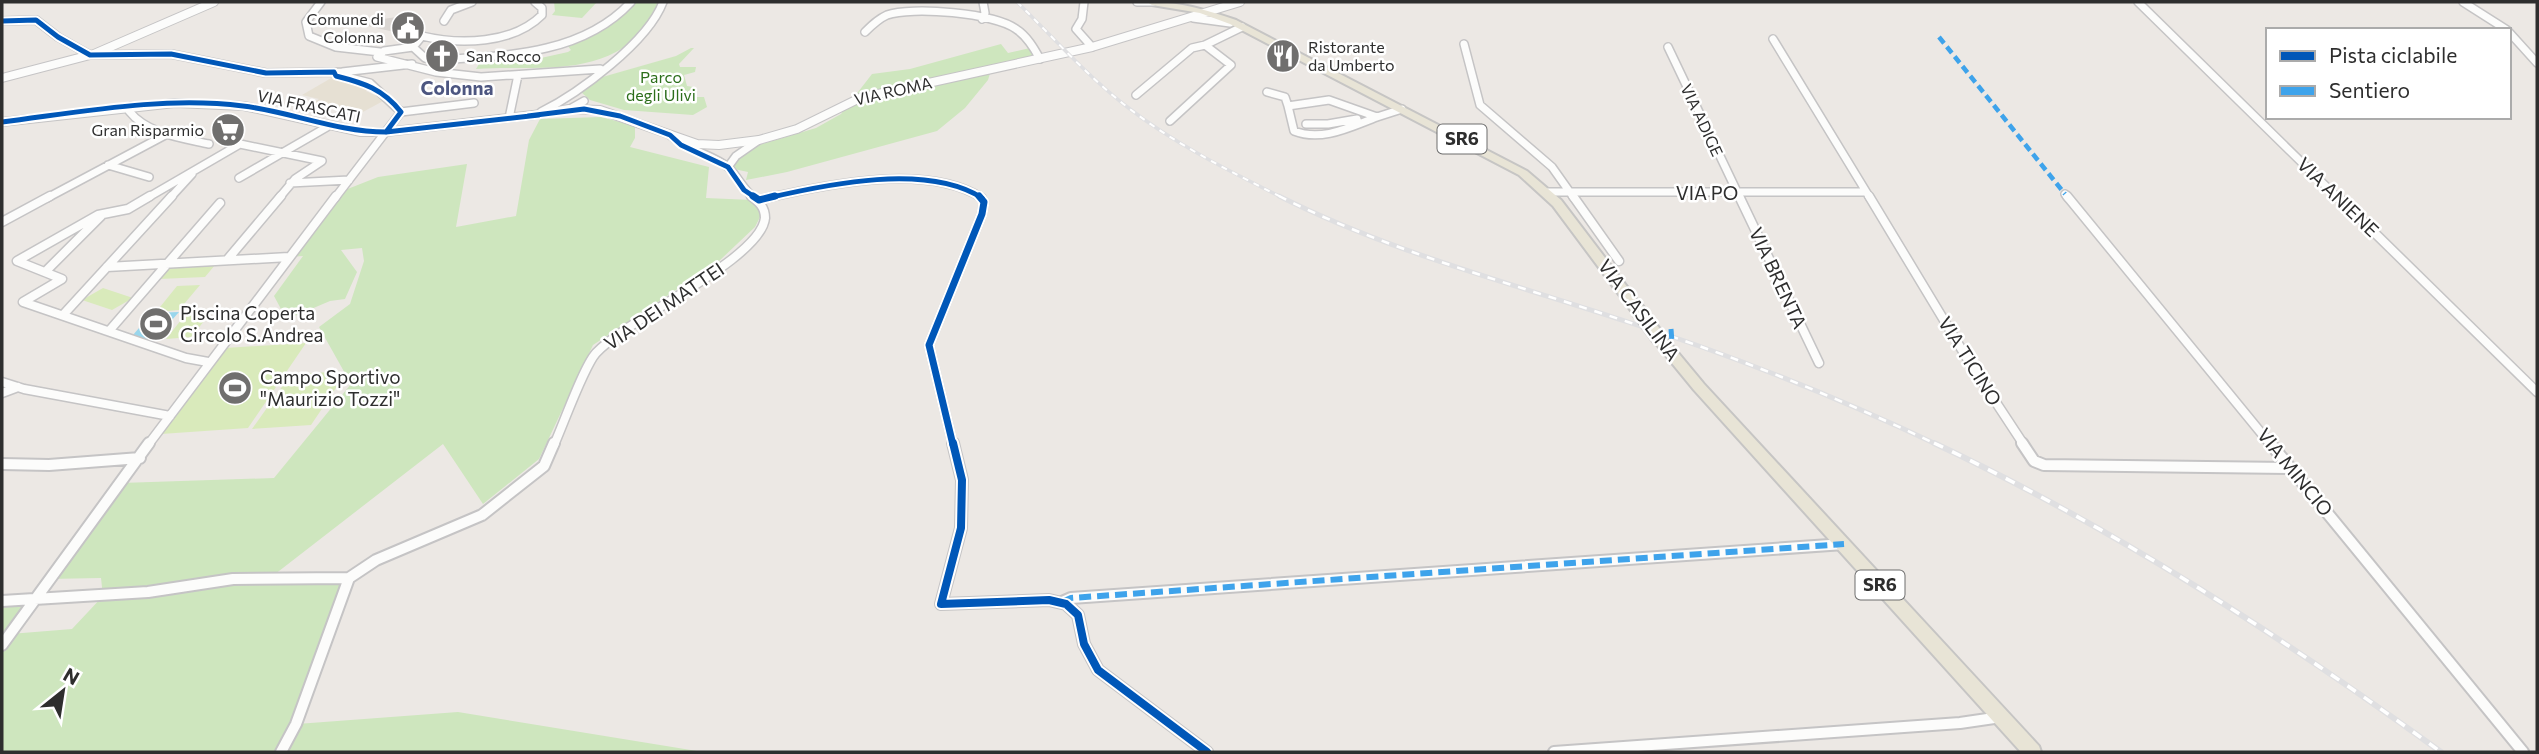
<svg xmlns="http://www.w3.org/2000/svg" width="2539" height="754" font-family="Commissioner,sans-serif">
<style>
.education{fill:#e6e0d3}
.green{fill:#cee6be}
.pitch{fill:#d9eabb}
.plaza{fill:#dad6d2}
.water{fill:#99d6ec}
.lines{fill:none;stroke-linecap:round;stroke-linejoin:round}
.minor-far2-casing{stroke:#c5c4c5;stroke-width:10}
.minor-far1-casing{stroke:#c5c4c5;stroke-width:11}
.minor-casing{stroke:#c5c4c5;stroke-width:14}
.tertiary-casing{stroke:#c5c4c5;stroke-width:10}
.primary-casing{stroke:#c6c5c4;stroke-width:4}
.minor-far2{stroke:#fcfcfb;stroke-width:7}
.minor-far1{stroke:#fcfcfb;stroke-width:8}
.minor{stroke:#fcfcfb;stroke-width:10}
.tertiary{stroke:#fcfcfb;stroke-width:8}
.primary{fill:#e8e4d6;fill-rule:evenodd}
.rail-far2-casing{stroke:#dfdfe1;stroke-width:3.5}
.rail-far1-casing{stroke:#dfdfe1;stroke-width:5}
.rail-casing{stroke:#dfdfe1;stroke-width:6}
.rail-far2{stroke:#fff;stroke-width:2;stroke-dasharray:6;stroke-linecap:butt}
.rail-far1{stroke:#fff;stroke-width:2.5;stroke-dasharray:8;stroke-linecap:butt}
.rail{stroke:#fff;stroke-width:3.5;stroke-dasharray:10;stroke-linecap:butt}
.primary-bridge-casing{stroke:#c6c5c4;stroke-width:17;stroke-linecap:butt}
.primary-bridge{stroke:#e8e4d6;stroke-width:13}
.quiet-far2{stroke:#3ea3eb;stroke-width:4.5;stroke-dasharray:8 4.5;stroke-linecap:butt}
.quiet-far1{stroke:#3ea3eb;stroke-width:5;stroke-dasharray:10 5;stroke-linecap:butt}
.quiet{stroke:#3ea3eb;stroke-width:6;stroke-dasharray:12 6;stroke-linecap:butt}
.cycleway-far2-casing{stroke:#fff;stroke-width:9}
.cycleway-far1-casing{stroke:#fff;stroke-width:11}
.cycleway-casing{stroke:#fff;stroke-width:12}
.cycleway-far2{stroke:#0057b8;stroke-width:5}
.cycleway-far1{stroke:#0057b8;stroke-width:7}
.cycleway{stroke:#0057b8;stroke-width:8}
.labels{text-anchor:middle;stroke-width:5;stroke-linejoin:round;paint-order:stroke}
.far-poi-label{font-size:16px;fill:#2e2e2e;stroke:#fff;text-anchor:end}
.far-park-label{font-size:16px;fill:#2c6e1b;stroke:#fff}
.far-street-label{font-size:16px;fill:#2e2e2e;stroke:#fff}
.shield{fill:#fff;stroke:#6d6d6d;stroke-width:2}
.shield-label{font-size:18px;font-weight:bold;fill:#2e2e2e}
.far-quarter-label{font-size:19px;font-weight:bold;fill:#4d5680;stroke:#fff}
.street-label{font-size:19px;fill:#2e2e2e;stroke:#fff}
.poi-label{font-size:19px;fill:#2e2e2e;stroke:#fff;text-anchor:start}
</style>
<rect width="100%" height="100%" fill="#ece8e4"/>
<path class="education" d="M333,77L371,86L366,91L385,100L361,113L311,104L319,99L302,95Z"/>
<path class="green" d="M554,2H597L582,18L552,15L555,11Z
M635,2H660C656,11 651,23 644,30C600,79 533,65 476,69L479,64L532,60L568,52L571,50L567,45C592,36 619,24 635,2Z
M1001,44L1008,53L1030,48L1036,58L992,67L988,80L965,108L937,131L787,172L746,180L748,172L734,169V160L752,147L816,128L841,114L872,74L910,69Z
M691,48H694L679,64L680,67H696L695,72L684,75L687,86L693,87L697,97H704L707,107L693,115L624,110L590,100L581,92L592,80L676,56Z
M601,117L635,126V138L630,147L709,167L706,198L752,200L762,213L755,227L718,262L593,345L539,459L483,504L443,444L270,578H349L297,724L458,712L703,752H2V601L35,597L10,634L72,629L103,596L101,578L48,579L121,483L274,478L351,384L319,327L350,304L364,261L362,248L341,250L357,272L345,299L330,301L290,318L281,309L274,296L303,256L289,257L340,192L378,177L467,164L456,227L516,216L529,140L540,119Z"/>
<path class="pitch" d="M215,265L205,277L159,279L170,267Z
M200,285L179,310L156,312L177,286Z
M103,288L133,298L112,310L82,300Z
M214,309L191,337L166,339L189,310Z
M306,343L248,428L161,434L225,348Z
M332,372L344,376L311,425L252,429L291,374Z"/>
<path class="plaza" d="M410,15L399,33L350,22L356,23Z"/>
<path class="water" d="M179,312L155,339L151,341L133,335L152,313Z"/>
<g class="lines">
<g class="minor-far2-casing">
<path id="minor-far2" d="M321,2L306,22L309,36L336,47L380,52
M1084,2L1082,19L1076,29L1092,47
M1137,2H1153
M2138,2L2338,198
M2463,2L2507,30
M1193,18L1230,23
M982,19L985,13L983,2
M2,21L36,20L58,37L90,55L171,54L266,73L342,72L412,64
M444,21L451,10L472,2
M865,32C872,25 878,19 887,15C911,6 995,13 1016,29C1027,36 1034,48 1040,59
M2509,32L2537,63
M1773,39L1870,198
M1464,44L1480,105L1552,167L1574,198
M413,47L384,51L377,57L436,72L481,77L600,69
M413,47L425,58L436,60C504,56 582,55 631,2
M413,47L422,36C460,45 513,44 542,15V8L535,2
M1668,47L1740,198
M335,74L370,83L401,112
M1267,92L1285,97L1288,106
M1136,95L1192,48L1205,45L1242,27
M1329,100L1377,117C1350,127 1322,142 1294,131L1288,106Z
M131,106L129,111C147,134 182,138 209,144
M568,110L584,101
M401,112L474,103
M541,112C579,93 648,42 663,2
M1377,117L1402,109
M509,118L518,75
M1170,121L1231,65L1205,45
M1306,124H1328L1357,119
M670,135C688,151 714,155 729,168C738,177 743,189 754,198
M108,165L149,177
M728,167L736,156L759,140
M239,178L327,127
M290,183L349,180
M1548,192H1865
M2065,194L2068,198
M47,198L169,133
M147,198L240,144L322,161L295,179L279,198
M170,198L192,174
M335,198L401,112
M768,198C828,184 927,163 982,198"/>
</g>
<g class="minor-far1-casing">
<path id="minor-far1" d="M150,196L128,209L98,215L17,261L62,279L23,302L186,358L208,362
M1573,196L1619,261
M1739,196L1819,363
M1869,196L1968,360L2024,445
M2067,196L2271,445
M2337,196L2537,392
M759,200L775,196
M2,222L50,196
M227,260L281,196
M107,267L289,257
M45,272L101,216
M63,315L172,196
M109,331L220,203
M2,382L24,389L170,416
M2,393L18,387
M148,445L336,196
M554,445C563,425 584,366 596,353C628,318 761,259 765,218C765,207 759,202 751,196
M953,445L929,345L982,214L984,202L979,196"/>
</g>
<g class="minor-casing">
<path id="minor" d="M953,443L962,480L961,528L941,604L1049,600L1066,604L1078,615L1084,644L1098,670L1207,752
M2022,443L2034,461L2044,465L2291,468
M2270,443L2523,752
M2,464L49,465L140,458
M2,601L148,592L233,579L349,578
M1062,602L1071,598L1844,544
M2,645L149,443
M281,752L296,724L349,578L376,560L482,515L544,466L554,443
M1554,752L1960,723L2001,717"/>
</g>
<g class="tertiary-casing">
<path id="tertiary" d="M2,78L94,54L214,2
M528,116L569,109L600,110L697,144L719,145L759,140L797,129L860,98L1092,47L1240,2
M2,122L175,103L244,106L361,132H386L533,115"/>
</g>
<g class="primary-casing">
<path id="primary" d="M1147,2C1178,1 1207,10 1236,20L1527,171L1561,200L1644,309L1642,312H1632L1553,206L1519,175L1230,24L1200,13L1152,5Z
M1660,336L1665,337L1704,384L2039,746L2041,752H2021L1694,390L1653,340Z"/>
</g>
<use href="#minor-far2" class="minor-far2"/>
<use href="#minor-far1" class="minor-far1"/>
<use href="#minor" class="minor"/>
<use href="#tertiary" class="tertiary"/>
<use href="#primary" class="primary"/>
<g class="rail-far2-casing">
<path id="rail-far2" d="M1017,2C1053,37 1086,75 1126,106C1173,143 1229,171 1283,198"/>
</g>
<g class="rail-far1-casing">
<path id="rail-far1" d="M1279,196C1390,252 1511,283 1628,322C1734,356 1837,397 1938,445"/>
</g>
<g class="rail-casing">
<path id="rail" d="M1934,443C2114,528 2281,636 2441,752"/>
</g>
<use href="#rail-far2" class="rail-far2"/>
<use href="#rail-far1" class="rail-far1"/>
<use href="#rail" class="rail"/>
<g class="primary-bridge-casing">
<path id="primary-bridge" d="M1637,309L1660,340"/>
</g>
<use href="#primary-bridge" class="primary-bridge"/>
<path class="quiet-far2" d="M1939,37L2065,194"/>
<path class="quiet-far1" d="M1671,329L1672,342"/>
<path class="quiet" d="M1062,602L1071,598L1844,544"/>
<g class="cycleway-far2-casing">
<path id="cycleway-far2" d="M2,21L36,20L58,37L90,55L171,54L266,73L334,72L336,76C364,83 383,89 401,112L386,132
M528,116L584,109L620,116L670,135L681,145L728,167L744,190L756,198
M2,122C81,112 163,96 243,106C292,112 337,132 386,132L539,115
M768,198C828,184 927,163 982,198"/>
</g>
<g class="cycleway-far1-casing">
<path id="cycleway-far1" d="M753,196L759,200L775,196
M953,445L929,345L982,214L984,202L979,196"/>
</g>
<g class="cycleway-casing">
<path id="cycleway" d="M953,443L962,480L961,528L941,604L1049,600L1066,604L1078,615L1084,644L1098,670L1207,752"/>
</g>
<use href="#cycleway-far2" class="cycleway-far2"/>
<use href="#cycleway-far1" class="cycleway-far1"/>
<use href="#cycleway" class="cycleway"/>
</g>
<defs>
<g id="civic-disc" transform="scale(1.75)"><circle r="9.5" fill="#706f6e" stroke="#fff"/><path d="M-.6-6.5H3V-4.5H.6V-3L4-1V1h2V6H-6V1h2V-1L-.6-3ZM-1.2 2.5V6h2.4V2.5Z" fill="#fff"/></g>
<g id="church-disc" transform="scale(1.75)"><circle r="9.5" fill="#706f6e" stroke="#fff"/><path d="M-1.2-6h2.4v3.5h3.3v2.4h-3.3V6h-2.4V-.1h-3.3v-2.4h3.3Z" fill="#fff"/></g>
<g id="restaurant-disc" transform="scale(1.75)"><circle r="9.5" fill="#706f6e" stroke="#fff"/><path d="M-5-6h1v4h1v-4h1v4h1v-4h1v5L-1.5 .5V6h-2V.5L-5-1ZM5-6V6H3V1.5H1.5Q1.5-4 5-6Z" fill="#fff"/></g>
<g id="supermarket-disc" transform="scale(1.75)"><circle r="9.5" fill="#706f6e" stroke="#fff"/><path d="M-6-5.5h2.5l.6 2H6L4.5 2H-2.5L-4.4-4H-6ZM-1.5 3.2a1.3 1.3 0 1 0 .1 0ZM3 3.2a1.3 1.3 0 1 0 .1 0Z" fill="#fff"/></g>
<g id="stadium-disc" transform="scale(1.75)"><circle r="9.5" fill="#706f6e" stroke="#fff"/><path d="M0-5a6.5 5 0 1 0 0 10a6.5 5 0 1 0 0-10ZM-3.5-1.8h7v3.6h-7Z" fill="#fff"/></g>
</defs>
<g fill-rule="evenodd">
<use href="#civic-disc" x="408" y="28"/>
<use href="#church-disc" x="442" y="56"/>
<use href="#restaurant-disc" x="1283" y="56"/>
<use href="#supermarket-disc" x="228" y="130"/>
<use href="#stadium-disc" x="156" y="324"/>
<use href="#stadium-disc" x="235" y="388"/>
</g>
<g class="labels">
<g class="far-poi-label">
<text x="384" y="25">Comune di<tspan x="384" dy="18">Colonna</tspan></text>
<text x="1308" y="53" text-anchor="start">Ristorante<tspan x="1308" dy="18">da Umberto</tspan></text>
<text x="466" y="62" text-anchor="start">San Rocco</text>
<text x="204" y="136">Gran Risparmio</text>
</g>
<g class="far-park-label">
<text x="661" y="83">Parco<tspan x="661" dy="18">degli Ulivi</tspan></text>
</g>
<g class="far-street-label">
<text transform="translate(893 91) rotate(-13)" y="6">VIA ROMA</text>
<text transform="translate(309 106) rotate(12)" y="6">VIA FRASCATI</text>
<text transform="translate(1702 120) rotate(65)" y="6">VIA ADIGE</text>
</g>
<g class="shield">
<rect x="1437.5" y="124.5" width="49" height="29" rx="5"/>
<rect x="1855.5" y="570.5" width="49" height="29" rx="5"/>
</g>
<g class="shield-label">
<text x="1462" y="145">SR6</text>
<text x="1880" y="591">SR6</text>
</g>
<g class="far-quarter-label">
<text x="457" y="95">Colonna</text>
</g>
<g class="street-label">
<text x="1707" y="200">VIA PO</text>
<text transform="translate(2338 197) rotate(44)" y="7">VIA ANIENE</text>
<text transform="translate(1778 278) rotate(65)" y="7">VIA BRENTA</text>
<text transform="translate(664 306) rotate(-34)" y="7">VIA DEI MATTEI</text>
<text transform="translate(1639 310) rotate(53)" y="7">VIA CASILINA</text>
<text transform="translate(1970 361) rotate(58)" y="7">VIA TICINO</text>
<text transform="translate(2295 472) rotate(51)" y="7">VIA MINCIO</text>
</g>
<g class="poi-label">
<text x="180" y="320">Piscina Coperta<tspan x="180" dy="22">Circolo S.Andrea</tspan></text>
<text x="260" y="384">Campo Sportivo<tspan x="260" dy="22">"Maurizio Tozzi"</tspan></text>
</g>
</g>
<rect width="2539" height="754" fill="none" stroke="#2e2e2e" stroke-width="7"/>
<rect x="2266" y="28" width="245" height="91" fill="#ffffff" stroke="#ababab" stroke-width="2"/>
<rect x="2280" y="51" width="35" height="10" fill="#0057b8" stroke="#ababab" stroke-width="2"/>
<text x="2329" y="63" font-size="21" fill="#2e2e2e">Pista ciclabile</text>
<rect x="2280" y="86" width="35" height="10" fill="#3ea3eb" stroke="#ababab" stroke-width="2"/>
<text x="2329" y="98" font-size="21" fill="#2e2e2e">Sentiero</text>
<g transform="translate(63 691) rotate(30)" stroke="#ffffff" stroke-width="5" paint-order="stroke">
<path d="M0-5L12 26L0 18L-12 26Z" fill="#2e2e2e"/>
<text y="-10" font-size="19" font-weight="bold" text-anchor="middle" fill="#2e2e2e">N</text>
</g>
</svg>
